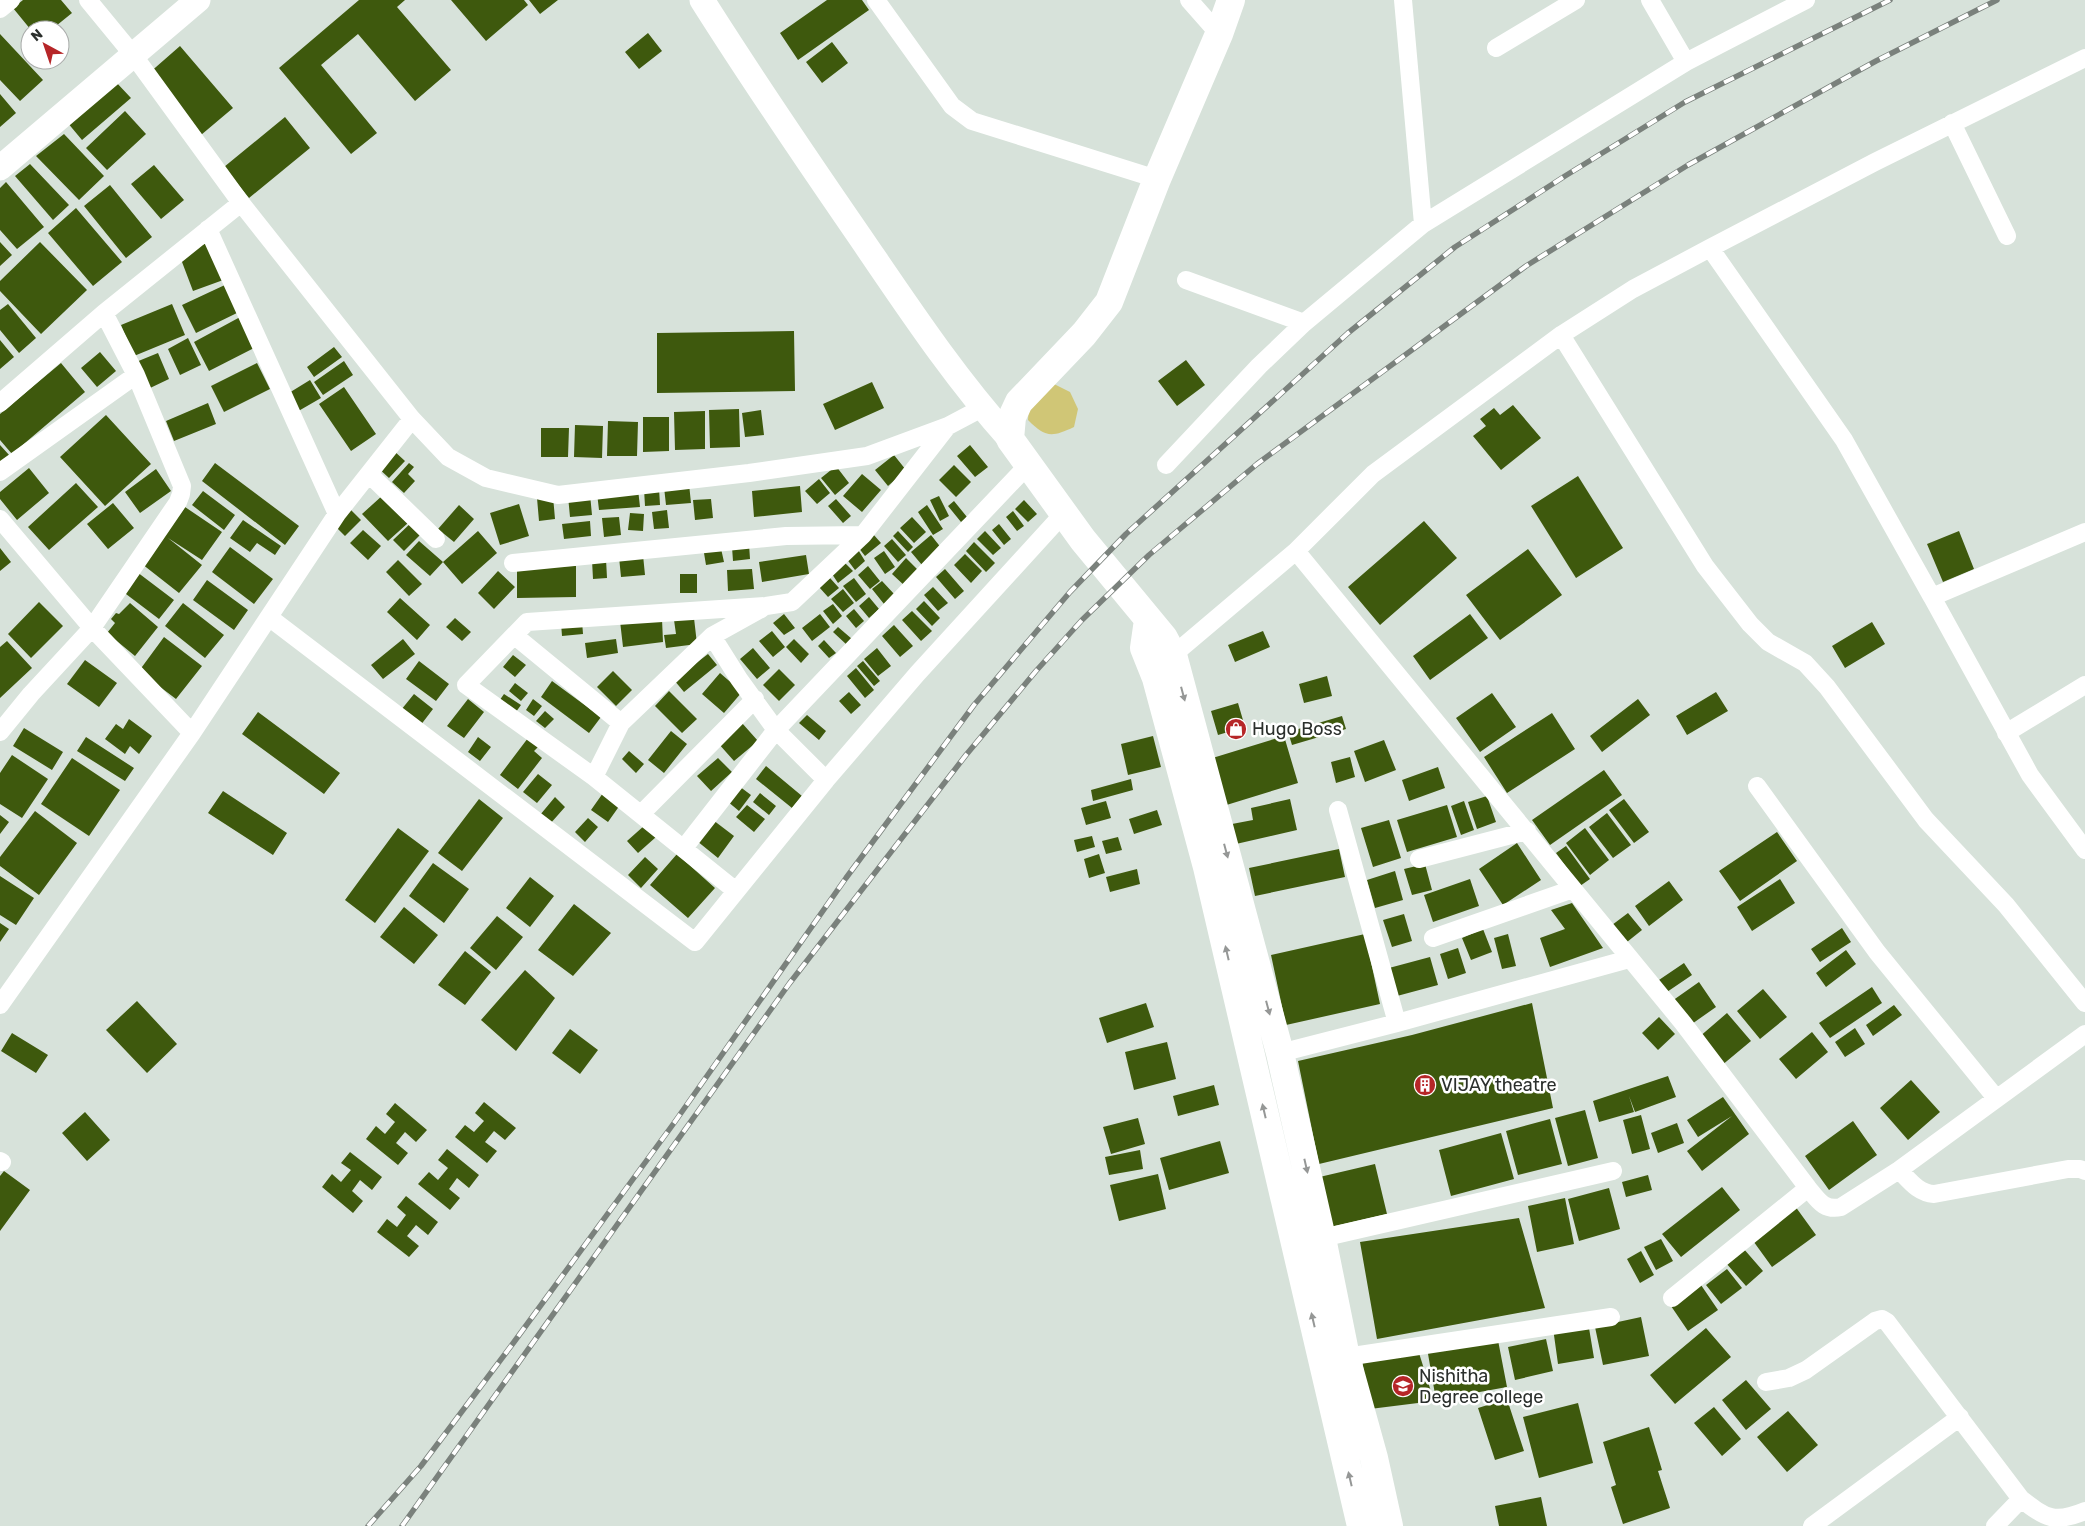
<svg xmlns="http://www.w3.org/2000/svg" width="2085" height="1526" font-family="Rubik,sans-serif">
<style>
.green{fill:#d0c676}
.building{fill:#3e590d}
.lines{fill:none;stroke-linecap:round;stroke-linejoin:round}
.street{stroke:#fff;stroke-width:18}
.secondary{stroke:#fff;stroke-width:25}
.highway{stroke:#fff;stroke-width:28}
.rail-casing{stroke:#7a817c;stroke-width:5.5}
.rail{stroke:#fff;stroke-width:4;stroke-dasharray:11;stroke-linecap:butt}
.oneway{fill:#959796}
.labels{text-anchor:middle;stroke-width:5;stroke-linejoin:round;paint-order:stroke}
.poi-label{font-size:18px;fill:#2b2f2c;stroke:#fff;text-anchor:start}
</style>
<rect width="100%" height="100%" fill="#d7e2da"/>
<path class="green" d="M1054,384L1070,392L1078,409L1074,427C1051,438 1045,437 1028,420L1029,403Z"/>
<path class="building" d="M23,0H61L72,13L51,30H31L13,8Z
M359,0H405L397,7L451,70L415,101L358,34L321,65L377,133L351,154L279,68Z
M451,0H524L528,5L486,41Z
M529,0H558L540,14Z
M827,0H862L869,10L798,60L780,33Z
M648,33L662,51L639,69L625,52Z
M0,34L43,80L20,101L0,80Z
M832,42L848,63L822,83L806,62Z
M180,46L233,108L201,135L148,74Z
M115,81L131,98L82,140L67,122Z
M0,94L16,113L0,127Z
M125,111L146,134L107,170L86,148Z
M285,117L310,148L249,198L224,167Z
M64,134L104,176L79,200L36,156Z
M30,164L69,205L53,220L15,176Z
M154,165L184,200L161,219L131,184Z
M6,182L44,227L17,249L0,230V188Z
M110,185L152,237L126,258L84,206Z
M76,208L122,262L93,286L48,233Z
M212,241L226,279L193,291L179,254Z
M0,242L12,255L0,266Z
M40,242L87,290L41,334L0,291V281Z
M227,284L239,312L196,333L182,305Z
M8,304L36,338L19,353L0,330V310Z
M172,304L185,335L134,356L121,325Z
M242,316L258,346L209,371L194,342Z
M794,331L795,391L657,393V333Z
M188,338L201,365L180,375L168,349Z
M0,340L14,357L0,369Z
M334,347L342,357L314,377L307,367Z
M100,352L116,371L97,387L81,368Z
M158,353L169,379L148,389L136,362Z
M1186,360L1205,385L1177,406L1158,381Z
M344,361L353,375L323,395L314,382Z
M61,363L85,392L12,454L0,440V414Z
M257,363L270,389L224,412L211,386Z
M310,380L321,398L295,413L284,396Z
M872,382L884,408L835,430L823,404Z
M344,387L376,434L351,451L319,404Z
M208,403L216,424L174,441L166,421Z
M1513,405L1541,438L1501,470L1473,436L1486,426L1480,419L1494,408L1500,415Z
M739,409L740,447L710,448L709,410Z
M761,410L764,435L745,437L742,413Z
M705,411V449L675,450L674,412Z
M106,415L151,464L105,506L60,457Z
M643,417H669V451L643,452Z
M608,421L638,422L637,456H607Z
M575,425L603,426L602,458L574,457Z
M541,428H569L568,457H541Z
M0,445L10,456L0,465Z
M970,445L988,467L975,477L957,456Z
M393,450L405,461L389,478L377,467Z
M894,455L906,470L888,486L875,470Z
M215,463L299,526L285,545L202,481Z
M409,463L414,467L408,474L415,481L404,493L392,482Z
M954,465L971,482L956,497L939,480Z
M836,466L849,483L835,495L821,478Z
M29,468L49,493L17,520L0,499V492Z
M156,469L171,491L140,513L125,492Z
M862,474L881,490L862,512L843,496Z
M1578,476L1623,548L1576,578L1531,506Z
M819,479L830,493L817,504L805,491Z
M76,483L98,507L49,550L28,527Z
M689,484L691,503L666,505L664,487Z
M800,486L802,512L754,517L752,491Z
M659,488L660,505L645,506L644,489Z
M638,489L640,507L599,510L597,493Z
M203,491L235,515L224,530L192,505Z
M590,494L592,515L570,517L568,496Z
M383,495L408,523L388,541L362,514Z
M553,496L555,519L539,521L537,498Z
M939,496L949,516L940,521L930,500Z
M711,499L713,518L695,520L693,500Z
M836,499L851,516L843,523L828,506Z
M1024,500L1037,514L1028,522L1015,509Z
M954,501L967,517L961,522L948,506Z
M113,503L134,528L108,549L87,524Z
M519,504L529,536L500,545L490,513Z
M459,505L474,519L454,542L438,529Z
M927,505L943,529L933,535L918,512Z
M185,507L222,532L202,560L168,538L202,565L179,593L142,564Z
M351,510L361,520L345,536L335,526Z
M667,510L669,528L654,529L652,512Z
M1013,511L1024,526L1017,531L1006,517Z
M630,513L644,514L643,531L628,530Z
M619,517L621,535L604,537L602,518Z
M912,517L926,532L914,543L900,528Z
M243,520L281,546L275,555L257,543L250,552L230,538Z
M414,520L425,530L404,551L393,540Z
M590,521L591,536L564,539L562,524Z
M1424,521L1457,558L1380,625L1348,587Z
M999,524L1011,539L1004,545L992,530Z
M363,530L381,546L368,560L350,543Z
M478,531L497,553L462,584L443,562Z
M898,531L913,547L908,552L893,536Z
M985,531L1001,548L993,555L977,539Z
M1959,531L1974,569L1943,582L1927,544Z
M873,534L881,543L865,556L858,547Z
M931,535L942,549L922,565L911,552Z
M892,539L906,555L898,562L884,546Z
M419,541L443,562L430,576L406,555Z
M974,542L995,563L986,572L966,551Z
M720,544L724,562L706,565L703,547Z
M749,544L750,559L733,561L732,547Z
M230,547L273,579L254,604L212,572Z
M0,548L11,562L0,571Z
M857,548L865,561L855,570L846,558Z
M1528,549L1562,595L1500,640L1466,595Z
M884,551L895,567L885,574L874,558Z
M965,554L982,571L971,583L954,565Z
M643,555L645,575L621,577L619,557Z
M806,555L809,574L762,582L759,562Z
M906,558L921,573L906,587L892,574Z
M606,559L607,578L593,579L592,560Z
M398,560L422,584L409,596L386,572Z
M845,563L853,571L838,583L832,574Z
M576,566V597L517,598V567Z
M868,566L880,581L870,589L858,575Z
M752,569L754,589L728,591L727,570Z
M945,569L964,591L955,599L936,577Z
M498,571L515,587L494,609L478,593Z
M137,572L174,600L159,619L122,591Z
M680,574H697V593H680Z
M830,578L839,588L828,597L819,587Z
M854,578L866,594L856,602L843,586Z
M207,580L248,610L234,630L193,600Z
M882,581L895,595L884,604L872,589Z
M933,587L948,603L938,611L924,595Z
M843,589L854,603L843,612L831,599Z
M869,597L879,609L869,618L859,606Z
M400,598L430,625L417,640L387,612Z
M924,601L940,618L932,626L916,609Z
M39,602L63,626L31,658L8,634Z
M130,603L158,627L135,656L107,633L115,623L111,619L116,613L119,614Z
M183,603L224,635L205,658L165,626Z
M833,604L842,616L833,624L823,611Z
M854,609L864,621L856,628L846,616Z
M912,611L932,631L921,641L902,620Z
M784,614L795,628L784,635L773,623Z
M820,614L830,627L812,641L802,628Z
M1470,614L1488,638L1430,680L1413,656Z
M455,618L471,632L462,641L446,627Z
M694,618L697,644L666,648L664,635L676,634L674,620Z
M662,619L663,642L623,647L620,621Z
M582,621L583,634L562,636L561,623Z
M1872,622L1885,644L1845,668L1832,646Z
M894,625L913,646L900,657L882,636Z
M838,627L852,639L847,645L833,632Z
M772,631L785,647L773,657L759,641Z
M1263,631L1270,647L1235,662L1228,645Z
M164,637L202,666L176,699L139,671Z
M403,639L415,654L383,679L371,665Z
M616,639L618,653L587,658L585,643Z
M794,639L809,654L801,663L786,647Z
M824,640L836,653L829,658L818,646Z
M7,641L32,668L0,698V647Z
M753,648L770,668L757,679L740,659Z
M877,648L891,666L878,676L864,659Z
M708,654L717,665L684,692L674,680Z
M513,655L526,665L515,677L503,667Z
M85,660L117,683L99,707L67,684Z
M419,661L449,684L436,701L406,679Z
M863,661L880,681L874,686L857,666Z
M856,668L874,690L865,698L847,676Z
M779,669L795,685L779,701L763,685Z
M613,671L632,690L616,706L597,687Z
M720,673L742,692L724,713L702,694Z
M1327,676L1332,696L1304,703L1299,684Z
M552,681L601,717L589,733L541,697Z
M515,683L528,693L521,701L509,691Z
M669,691L697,719L682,733L655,706Z
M849,692L861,705L851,714L839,701Z
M1716,692L1728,711L1687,735L1676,716Z
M1492,693L1516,727L1480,752L1456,718Z
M414,694L433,709L420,726L401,710Z
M504,694L521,705L513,716L497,704Z
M468,699L484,712L464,738L447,726Z
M533,699L542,706L534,716L526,710Z
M1638,699L1650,715L1602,752L1590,736Z
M1238,703L1245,727L1218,735L1211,711Z
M545,711L554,719L545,728L536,721Z
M258,712L340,773L324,794L242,734Z
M1552,713L1575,749L1507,793L1484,757Z
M807,715L826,731L819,740L799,723Z
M1342,716L1346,729L1292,745L1288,732Z
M129,719L152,736L139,754L130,746L125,754L105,739L116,724L123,729Z
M742,723L758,741L734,761L718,743Z
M24,728L63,752L52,770L13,746Z
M671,731L687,744L664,773L648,760Z
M1153,736L1161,767L1128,775L1121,744Z
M1284,736L1298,783L1220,807L1206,760Z
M86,737L134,768L125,781L77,751Z
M478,737L491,747L480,761L468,752Z
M528,738L539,746L534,751L542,758L518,789L500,775Z
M1384,740L1396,770L1365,782L1354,751Z
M629,751L644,764L636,773L622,759Z
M12,755L48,779L22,818L0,804V773Z
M1350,757L1355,777L1336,783L1331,762Z
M72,758L120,790L89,836L41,804Z
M718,758L732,772L711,791L697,776Z
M766,766L802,796L792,808L756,779Z
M1438,767L1445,788L1409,801L1402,780Z
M1604,770L1622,795L1550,845L1532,820Z
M538,774L552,785L537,803L523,792Z
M1131,779L1133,790L1093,801L1091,790Z
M739,786L751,795L739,811L727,801Z
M223,791L287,833L273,855L208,813Z
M603,793L620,805L608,822L591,810Z
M760,793L776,806L769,815L753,802Z
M1487,796L1496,822L1477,829L1468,802Z
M555,797L565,807L550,824L540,815Z
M479,799L503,818L462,871L438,853Z
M1290,799L1297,830L1236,844L1232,824L1253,820L1251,808Z
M1624,799L1649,832L1634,843L1609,810Z
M1106,801L1111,818L1086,825L1081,808Z
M1464,801L1474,830L1461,835L1451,806Z
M747,805L765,819L754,832L736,817Z
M1447,805L1457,837L1407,852L1397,820Z
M1157,810L1162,825L1134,834L1129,819Z
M35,811L77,843L39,895L0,866V857Z
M1607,813L1631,845L1613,858L1589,827Z
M0,815L9,822L0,834Z
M588,818L598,827L585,842L575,832Z
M713,820L734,836L718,858L697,841Z
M1389,820L1401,858L1373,867L1361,828Z
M645,825L656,837L638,853L627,841Z
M398,828L429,851L375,923L345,900Z
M1585,828L1609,860L1590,875L1566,843Z
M1777,832L1797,861L1740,901L1719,871Z
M1092,836L1095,847L1077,852L1074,840Z
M1118,837L1122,850L1106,854L1102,841Z
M1517,843L1541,880L1503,905L1479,869Z
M1566,846L1590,879L1580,886L1556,853Z
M1339,849L1345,877L1255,896L1249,868Z
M677,854L715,888L688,918L650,885Z
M1099,854L1105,873L1089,878L1084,859Z
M645,857L658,869L641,888L628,875Z
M433,863L469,889L444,923L409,896Z
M1425,864L1432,890L1412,895L1404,869Z
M1137,869L1140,884L1110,892L1106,877Z
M1395,871L1403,900L1375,908L1367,880Z
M0,876L34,898L16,925L0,915Z
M530,877L554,896L530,927L506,908Z
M1470,879L1479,906L1433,922L1424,895Z
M1780,879L1795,903L1752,931L1737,907Z
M1669,881L1683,900L1649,926L1635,906Z
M1572,903L1603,948L1550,967L1540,938L1565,929L1551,910Z
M574,904L611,933L573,976L538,950Z
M404,907L438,935L414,964L380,937Z
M1628,913L1642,930L1622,946L1608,928Z
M1404,914L1412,941L1392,947L1383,920Z
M497,916L523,937L496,970L470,948Z
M0,923L9,929L0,942Z
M1842,928L1851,942L1820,962L1811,949Z
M1483,929L1492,952L1471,960L1462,938Z
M1365,934L1380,1004L1286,1025L1271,955Z
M1508,934L1516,966L1502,969L1494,938Z
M1458,948L1466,973L1448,979L1440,954Z
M1846,950L1856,964L1826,987L1816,973Z
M465,951L491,972L465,1005L438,985Z
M1430,957L1438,985L1397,996L1389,968Z
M1684,963L1692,975L1664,994L1656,982Z
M525,970L555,998L516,1051L481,1020Z
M1699,982L1716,1007L1689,1026L1672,1001Z
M1872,987L1882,1003L1830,1038L1819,1023Z
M1763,989L1787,1017L1760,1039L1737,1011Z
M137,1001L177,1044L147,1073L106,1030Z
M1146,1003L1154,1027L1107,1043L1099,1018Z
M1532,1003L1553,1108L1319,1164L1298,1061L1412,1035Z
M1894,1005L1902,1015L1873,1036L1866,1025Z
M1727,1013L1751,1041L1721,1066L1698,1038Z
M1659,1017L1675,1034L1658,1050L1642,1033Z
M1855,1028L1865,1044L1845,1057L1835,1042Z
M570,1029L598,1050L580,1074L552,1053Z
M1812,1032L1828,1052L1796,1079L1779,1059Z
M12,1033L48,1055L36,1073L1,1051Z
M1167,1042L1176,1079L1134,1090L1125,1052Z
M1668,1076L1676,1097L1635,1112L1629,1096L1634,1112L1599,1122L1593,1101Z
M1911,1080L1940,1112L1908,1140L1880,1108Z
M1214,1085L1219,1105L1178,1116L1173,1096Z
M1723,1097L1749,1134L1702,1171L1687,1151L1732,1116L1698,1137L1687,1120Z
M484,1102L516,1128L505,1140L494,1131L485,1142L497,1151L487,1163L455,1137L465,1125L474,1132L484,1121L475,1113Z
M395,1103L427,1130L416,1142L405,1132L396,1143L408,1153L398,1165L366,1139L376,1126L385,1134L395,1122L386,1114Z
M1585,1110L1598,1158L1568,1166L1555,1118Z
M85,1112L110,1140L87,1161L62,1133Z
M1641,1115L1650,1149L1632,1154L1623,1120Z
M1138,1118L1145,1144L1111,1154L1103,1127Z
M1550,1119L1562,1164L1518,1175L1506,1131Z
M1853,1121L1877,1155L1829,1190L1805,1156Z
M1677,1123L1684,1143L1658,1153L1651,1133Z
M1501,1133L1514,1179L1451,1196L1439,1150Z
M1220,1141L1229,1173L1169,1190L1160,1158Z
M447,1149L479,1175L469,1188L457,1178L449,1189L460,1198L450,1210L418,1184L429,1172L438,1180L448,1168L438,1160Z
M1140,1150L1143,1169L1109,1175L1105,1157Z
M350,1152L382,1177L372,1190L360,1180L352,1191L363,1201L353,1213L322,1187L332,1174L341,1182L351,1170L341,1163Z
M1375,1164L1387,1214L1322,1229L1311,1179Z
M4,1171L30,1190L0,1231V1176Z
M1158,1174L1166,1209L1119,1221L1110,1185Z
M1648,1175L1652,1190L1626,1197L1622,1182Z
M1722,1187L1740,1210L1681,1257L1662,1234Z
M1609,1188L1620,1229L1579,1241L1568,1199Z
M406,1196L438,1222L428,1235L416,1225L407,1236L419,1246L409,1257L377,1232L387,1219L397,1227L406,1215L397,1207Z
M1565,1198L1574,1244L1537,1252L1528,1206Z
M1795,1206L1816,1235L1772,1267L1751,1238Z
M1519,1218L1545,1308L1377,1339L1360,1242Z
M1661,1239L1673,1261L1656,1270L1644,1247Z
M1743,1248L1763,1271L1746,1286L1726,1263Z
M1641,1251L1654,1275L1640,1283L1627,1259Z
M1727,1269L1742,1288L1721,1304L1706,1285Z
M1701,1285L1718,1310L1688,1331L1671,1306Z
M1641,1317L1649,1356L1603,1365L1595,1327Z
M1588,1322L1594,1358L1558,1364L1553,1328Z
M1706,1328L1731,1357L1675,1404L1650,1375Z
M1497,1335L1507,1387L1436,1400L1427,1348Z
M1546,1339L1553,1371L1515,1380L1508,1347Z
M1419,1353L1434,1401L1370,1409L1362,1360Z
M1746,1380L1771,1409L1746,1430L1722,1400Z
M1507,1399L1524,1451L1495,1460L1478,1408Z
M1578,1403L1593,1463L1539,1478L1523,1417Z
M1714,1407L1741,1439L1722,1456L1694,1423Z
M1788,1411L1818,1445L1787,1472L1757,1437Z
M1649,1427L1662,1470L1658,1471L1670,1508L1623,1524L1611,1487L1616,1485L1603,1442Z
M1541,1497L1547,1526H1499L1495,1506Z"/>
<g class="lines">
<path class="street" d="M88,0L134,56L241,203L412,419L448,457L486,478L558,495L749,473L867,456L948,426L982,408
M876,0L952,106L972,121L1157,179
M1189,0L1219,34
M1403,0L1423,224
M1650,0L1686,62
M0,9L11,0
M1496,48L1576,0
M1952,123L2007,236
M208,229L337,514
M1710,248L1844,440L1932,597L2085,532
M1186,280L1304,323
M1561,335L1705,566L1750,624L1768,642L1805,663L1827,687L1926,820L2006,905L2085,1003
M0,403L104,313L241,203
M1166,465L1259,366L1304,323L1423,224L1686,62L1806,0
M0,472L136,375
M369,474L436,539
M0,519L92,628L192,733
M863,535L947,427
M1296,551L1683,1023L1808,1188C1818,1200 1824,1211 1841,1207L1899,1170L2085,1034
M513,563L786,536L863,535L792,602L766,606L527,622L466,685L594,777L736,891
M1932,597L2030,775L2085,850
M270,618L695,942L826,780L917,674L1064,513
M515,636L621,723L712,636L761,609
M712,636L739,679L776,730L1029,464
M1173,655L1296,551L1373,474L1561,335L1633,289L1710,248L1875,162L2085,58
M0,732L31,694L92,628L178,502L181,494L182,486L136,375L104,313
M2006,733L2085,685
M594,777L621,723
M1757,786L1877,952L1996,1098
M1338,810L1397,1023
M641,814L755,699
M684,848L776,730L826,780
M1419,859L1527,831
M1433,938L1573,889
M0,1005L192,733L337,514L412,419
M1280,1053L1397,1023L1629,959
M0,1161L2,1162
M1899,1170C1910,1181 1918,1193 1934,1194L2068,1169H2080L2085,1171
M1322,1238L1613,1171
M1672,1298L1808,1188
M1346,1357L1611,1317
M1766,1382L1789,1378L1806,1370L1875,1321L1882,1319L1887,1322L2021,1499C2046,1518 2054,1524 2085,1511
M1812,1526L1960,1417
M1995,1526L2021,1499"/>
<path class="secondary" d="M702,0C752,79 805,157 858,234C906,304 953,376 1010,439
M0,168L198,0"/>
<path class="highway" d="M1231,0L1219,34L1157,179L1109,302L1084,334L1019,402L1012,417L1010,439L1083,540L1164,638L1173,655L1280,1053L1322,1238L1346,1357L1374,1458L1389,1526
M1148,620L1144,648L1156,678L1207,867L1361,1526"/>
<g class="rail-casing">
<path id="rail" d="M368,1526L421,1466L514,1342L674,1123L846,878L974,705L1070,592L1126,534L1348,333L1455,247L1565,176L1685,102L1890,0
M402,1526L789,984L966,755L1036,671L1082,620L1149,555L1257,464L1526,266L1688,165L1876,61L1997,0"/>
</g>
<use href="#rail" class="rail"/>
</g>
<defs><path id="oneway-solid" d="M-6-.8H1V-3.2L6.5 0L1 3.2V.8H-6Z" transform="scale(1.25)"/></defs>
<g class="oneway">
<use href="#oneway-solid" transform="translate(1183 694) rotate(75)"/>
<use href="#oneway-solid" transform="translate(1226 851) rotate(75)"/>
<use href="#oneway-solid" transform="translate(1227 953) rotate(-103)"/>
<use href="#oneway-solid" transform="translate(1268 1008) rotate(75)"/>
<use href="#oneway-solid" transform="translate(1264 1111) rotate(-103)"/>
<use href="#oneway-solid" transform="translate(1306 1166) rotate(77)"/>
<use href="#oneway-solid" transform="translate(1313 1320) rotate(-103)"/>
<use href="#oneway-solid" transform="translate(1350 1479) rotate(-103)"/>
</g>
<defs>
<g id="shop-disc" transform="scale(1.125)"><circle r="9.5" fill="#b62628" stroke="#fff"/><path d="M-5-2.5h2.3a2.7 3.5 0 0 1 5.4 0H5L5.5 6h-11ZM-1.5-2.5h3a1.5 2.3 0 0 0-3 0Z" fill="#fff"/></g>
<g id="building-disc" transform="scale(1.125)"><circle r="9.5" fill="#b62628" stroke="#fff"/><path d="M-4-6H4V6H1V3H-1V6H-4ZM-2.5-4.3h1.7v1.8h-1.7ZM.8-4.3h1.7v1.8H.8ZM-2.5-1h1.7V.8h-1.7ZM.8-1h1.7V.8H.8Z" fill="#fff"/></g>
<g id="university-disc" transform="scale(1.125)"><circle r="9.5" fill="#b62628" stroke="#fff"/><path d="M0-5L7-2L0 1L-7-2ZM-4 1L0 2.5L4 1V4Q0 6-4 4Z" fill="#fff"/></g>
</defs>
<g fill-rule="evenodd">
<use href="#shop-disc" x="1236" y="729"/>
<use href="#building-disc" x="1425" y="1085"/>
<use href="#university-disc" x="1403" y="1386"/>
</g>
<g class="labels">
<g class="poi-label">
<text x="1252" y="735">Hugo Boss</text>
<text x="1441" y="1091">VIJAY theatre</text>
<text x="1419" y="1382">Nishitha<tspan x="1419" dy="21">Degree college</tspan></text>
</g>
</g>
<g transform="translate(45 45) rotate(320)"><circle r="24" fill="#ffffff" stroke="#aaacab"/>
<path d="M0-4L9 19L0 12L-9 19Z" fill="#b62628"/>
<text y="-8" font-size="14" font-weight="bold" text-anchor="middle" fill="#2b2f2c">N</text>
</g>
</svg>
